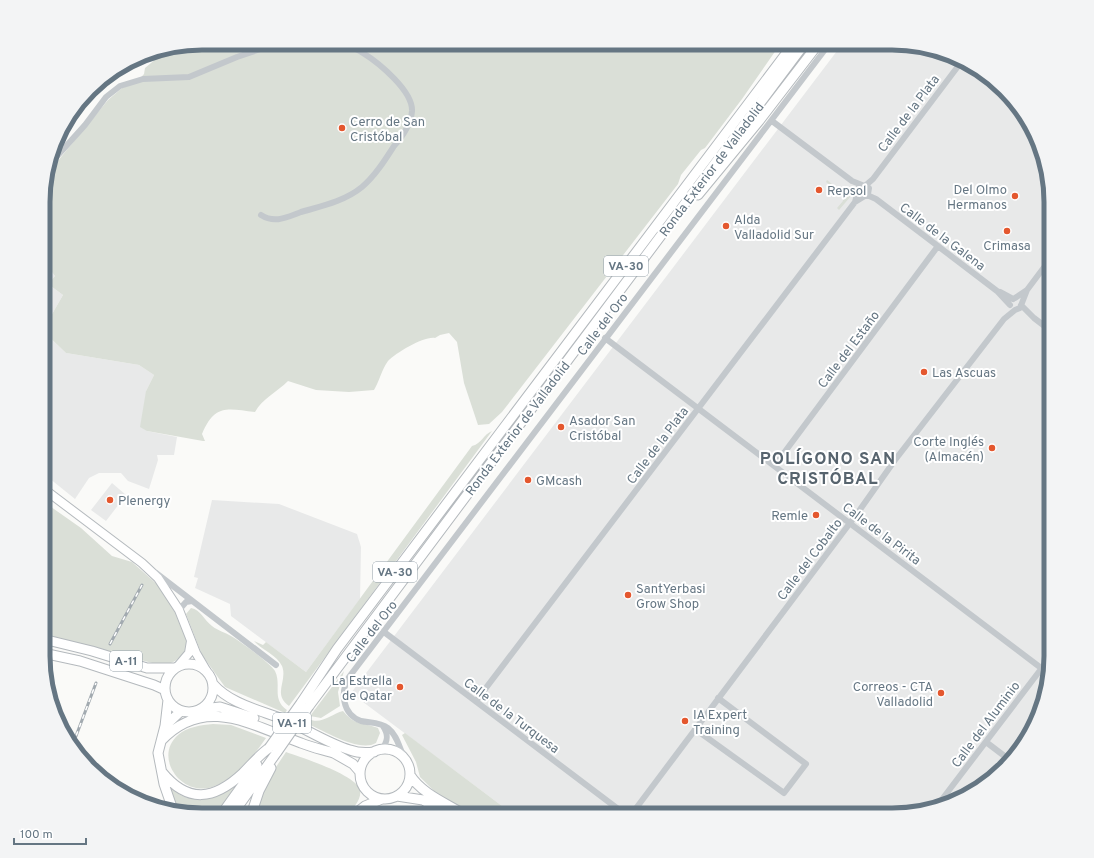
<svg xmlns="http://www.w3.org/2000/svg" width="1094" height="858" font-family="Overpass,sans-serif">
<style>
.built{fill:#e8e9e9}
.green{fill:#dadfd7}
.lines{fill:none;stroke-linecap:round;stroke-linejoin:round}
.major-casing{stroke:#b5babe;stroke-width:10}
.highway-casing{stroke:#b4b9bd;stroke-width:11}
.minor{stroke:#c3c8cc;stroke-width:6}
.major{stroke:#fff;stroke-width:8}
.highway{stroke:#fff;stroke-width:9}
.rail-casing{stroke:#a2aab0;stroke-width:3}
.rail{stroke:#fff;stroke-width:1.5;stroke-dasharray:4.5;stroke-linecap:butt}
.highway-bridge-casing{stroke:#b4b9bd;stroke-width:11;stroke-linecap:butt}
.highway-bridge{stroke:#fff;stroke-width:9}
.poi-dot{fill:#e4572e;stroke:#fff;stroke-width:1.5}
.labels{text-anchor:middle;stroke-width:4;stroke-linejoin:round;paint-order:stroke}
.shield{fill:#fff;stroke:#939fa8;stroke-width:1}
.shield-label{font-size:12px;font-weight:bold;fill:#657683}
.street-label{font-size:13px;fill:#657683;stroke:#fff}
.poi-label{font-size:13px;fill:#657683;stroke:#fff;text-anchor:start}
.district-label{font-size:17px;font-weight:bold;letter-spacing:1px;fill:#57646e;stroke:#fff}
.rim{fill:none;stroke:#657683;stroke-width:5}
</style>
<rect width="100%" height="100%" fill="#fafaf8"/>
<path class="built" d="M843,43H903L953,55L997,83L1035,132L1051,201V667L1039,717L1011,761L953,803L892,815H514L351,693Z
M44,262L55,276L48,284L63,295L44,328Z
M44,332L66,353L139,365L154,375L146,391L147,431L177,437L174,455H157L158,460L149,489L128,481L121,473H99L89,478L75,499L44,474Z
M112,483L126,495L106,521L91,510Z
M212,500L279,504L357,534L361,547L360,599L306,672L231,616L230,604L195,588L198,578L194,577Z"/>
<path class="green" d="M202,43H781L742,99L705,148L701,150L681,175L678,184L502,412L489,424L478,425L464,383L457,342L449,333L440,335L435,338C424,336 396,353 388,361C382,369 379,382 374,390L349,392L316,390L288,381C277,392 263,398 255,412C228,409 215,403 202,434L205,441H203L147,431L140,427L146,391L154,375L139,365L66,353L44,332V328L63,295L48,284L55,276L44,262V181L47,174L108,100L122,88L136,83L144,74L145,68L169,48Z
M827,180L843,193L848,188L851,196L839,210L837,208L843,201L842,194L826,182Z
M492,431L289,706C272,694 288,681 282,666C277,655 262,650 254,641L263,645L266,642L306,672L472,446C481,444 484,434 492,431Z
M44,502L81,528L112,556L132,562L159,586L179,619L186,637V649L185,653L175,661L169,664H156L43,634Z
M191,608C201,610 204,620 212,626C218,631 225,632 231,636C240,641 271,664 275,671C282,685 271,699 287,710L285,713L225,687L202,655L186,614Z
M344,671L338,692L340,706L321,718L310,716Z
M343,711C355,726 363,722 378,728L380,733L376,743C359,753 323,730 306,723L308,719C322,725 331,714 343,711Z
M213,724L231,725L266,738C252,758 236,779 212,787C181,797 153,757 178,735C187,727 201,725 213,724Z
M405,733L514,815H473L436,793L420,777L416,762L402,735Z
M286,752C300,757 357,775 360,790C362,799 353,808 348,815H255L268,779Z
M246,773L217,815H191L178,812L168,786C198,813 219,793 246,773Z"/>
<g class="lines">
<g class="major-casing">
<path id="major" d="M44,489L142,563L158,578L179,610L196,653L206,670
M178,666L189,653L191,641"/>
</g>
<g class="highway-casing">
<path id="highway" d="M698,195L759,121L819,43
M43,639L92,651L147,668H174
M43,653L80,661L154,685L165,690
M165 688a24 24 0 1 1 48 0a24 24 0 1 1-48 0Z
M213,684C232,706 266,711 292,723C311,732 330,744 350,750C358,753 366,753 374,752
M168,700L165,726L158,753L164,784L173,810
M301,703L337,649L794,43
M309,706L805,43
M202,709L220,707L254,718
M165,726L181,711
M161,741C205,694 253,726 301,743C313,748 325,750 337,754
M360 774a25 25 0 1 1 50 0a25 25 0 1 1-50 0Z
M332,752L353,764L360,772
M162,772C188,804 214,800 243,773C252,764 259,755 269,748
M410,775C422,794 446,803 465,815
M397,796L423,800L449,815
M356,813L365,806L382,799
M221,815L257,765
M232,815L277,752
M251,815L259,791L271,768"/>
</g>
<path class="minor" d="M772,121L852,181L862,185
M50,164L85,125L106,97L120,86L143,79L189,77L237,57L278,43
M867,195L876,199L997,291L1010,305
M855,202L859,187L866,185L873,179L962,61
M261,215C275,224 287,217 301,212C322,206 345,201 362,187C375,176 385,160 394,146C402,137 411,124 412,111C413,91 379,63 363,53C356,48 348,46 341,43
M1000,292L1013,299
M1015,298L1027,290L1051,258
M1021,305L1034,318L1051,331
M605,338L1049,674
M775,465L938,246
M156,573L276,665
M179,610L186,602L192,601
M384,632L626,815
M476,701L855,202L868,194L869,188L866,185
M695,729L784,793L806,764L718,698
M986,742L1011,761
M381,750C388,742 389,735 383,726
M404,757C399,747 397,735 388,728C380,722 370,723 361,721C342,714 340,692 349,677L830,43
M937,806L1051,656
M631,815L859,511L895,460L1004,319L1015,310L1020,308L1027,290"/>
<use href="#major" class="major"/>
<use href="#highway" class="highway"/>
<g class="rail-casing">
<path id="rail" d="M110,644L142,585
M73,744L96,683"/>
</g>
<use href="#rail" class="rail"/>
<g class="highway-bridge-casing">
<path id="highway-bridge" d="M269,748L301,703
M277,752L309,706"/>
</g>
<use href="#highway-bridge" class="highway-bridge"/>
</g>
<g class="poi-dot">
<circle cx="342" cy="128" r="4"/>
<circle cx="819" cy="190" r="4"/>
<circle cx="1015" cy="196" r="4"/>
<circle cx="726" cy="226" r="4"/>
<circle cx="1007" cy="231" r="4"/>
<circle cx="924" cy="372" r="4"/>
<circle cx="561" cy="427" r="4"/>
<circle cx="992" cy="448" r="4"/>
<circle cx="528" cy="480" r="4"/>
<circle cx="110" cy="500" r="4"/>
<circle cx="816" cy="515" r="4"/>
<circle cx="628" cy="595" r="4"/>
<circle cx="400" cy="687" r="4"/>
<circle cx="941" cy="693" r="4"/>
<circle cx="685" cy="721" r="4"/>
</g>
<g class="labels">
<g class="shield">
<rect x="604" y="256" width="44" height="20" rx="3"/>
<rect x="373" y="562" width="44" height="20" rx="3"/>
<rect x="110" y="651" width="32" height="20" rx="3"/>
<rect x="273" y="713" width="38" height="20" rx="3"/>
</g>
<g class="shield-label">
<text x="626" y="270">VA-30</text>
<text x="395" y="576">VA-30</text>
<text x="126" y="665">A-11</text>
<text x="292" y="727">VA-11</text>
</g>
<g class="street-label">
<text transform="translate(908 113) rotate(-53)" y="5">Calle de la Plata</text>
<text transform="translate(711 169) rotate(-53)" y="5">Ronda Exterior de Valladolid</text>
<text transform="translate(943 236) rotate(37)" y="5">Calle de la Galena</text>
<text transform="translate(602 324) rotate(-53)" y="5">Calle del Oro</text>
<text transform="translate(848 349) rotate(-53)" y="5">Calle del Estaño</text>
<text transform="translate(517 428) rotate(-53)" y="5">Ronda Exterior de Valladolid</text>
<text transform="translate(657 445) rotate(-53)" y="5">Calle de la Plata</text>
<text transform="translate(882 533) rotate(37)" y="5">Calle de la Pirita</text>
<text transform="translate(809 559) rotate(-53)" y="5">Calle del Cobalto</text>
<text transform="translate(371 631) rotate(-52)" y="5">Calle del Oro</text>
<text transform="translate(512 715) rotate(37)" y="5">Calle de la Turquesa</text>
<text transform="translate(985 724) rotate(-53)" y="5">Calle del Aluminio</text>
</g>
<g class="poi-label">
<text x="350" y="126">Cerro de San<tspan x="350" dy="15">Cristóbal</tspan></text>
<text x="1007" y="194" text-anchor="end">Del Olmo<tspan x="1007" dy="15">Hermanos</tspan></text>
<text x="827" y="195">Repsol</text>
<text x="734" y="224">Alda<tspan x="734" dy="15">Valladolid Sur</tspan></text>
<text x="1007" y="250" text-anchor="middle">Crimasa</text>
<text x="932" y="377">Las Ascuas</text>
<text x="569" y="425">Asador San<tspan x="569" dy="15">Cristóbal</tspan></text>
<text x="984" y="446" text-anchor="end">Corte Inglés<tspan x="984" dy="15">(Almacén)</tspan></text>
<text x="536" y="485">GMcash</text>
<text x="118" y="505">Plenergy</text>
<text x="808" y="520" text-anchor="end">Remle</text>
<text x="636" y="593">SantYerbasi<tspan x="636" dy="15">Grow Shop</tspan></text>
<text x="392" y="685" text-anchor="end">La Estrella<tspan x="392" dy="15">de Qatar</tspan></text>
<text x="933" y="691" text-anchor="end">Correos - CTA<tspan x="933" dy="15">Valladolid</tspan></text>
<text x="693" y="719">IA Expert<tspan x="693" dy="15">Training</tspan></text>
</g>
<g class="district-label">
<text x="828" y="464">POLÍGONO SAN<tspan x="828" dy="20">CRISTÓBAL</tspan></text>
</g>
</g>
<path d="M0 0H1094V858H0ZM202 50H892A152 152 0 0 1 1044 202V656A152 152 0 0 1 892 808H202A152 152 0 0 1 50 656V202A152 152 0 0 1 202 50Z" fill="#f3f4f5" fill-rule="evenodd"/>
<path class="rim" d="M202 50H892A152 152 0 0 1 1044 202V656A152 152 0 0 1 892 808H202A152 152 0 0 1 50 656V202A152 152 0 0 1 202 50Z"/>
<path d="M14 838v6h72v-6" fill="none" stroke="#657683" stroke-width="2"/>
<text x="20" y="838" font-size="12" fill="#657683" stroke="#ffffff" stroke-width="3" paint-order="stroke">100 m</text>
</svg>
